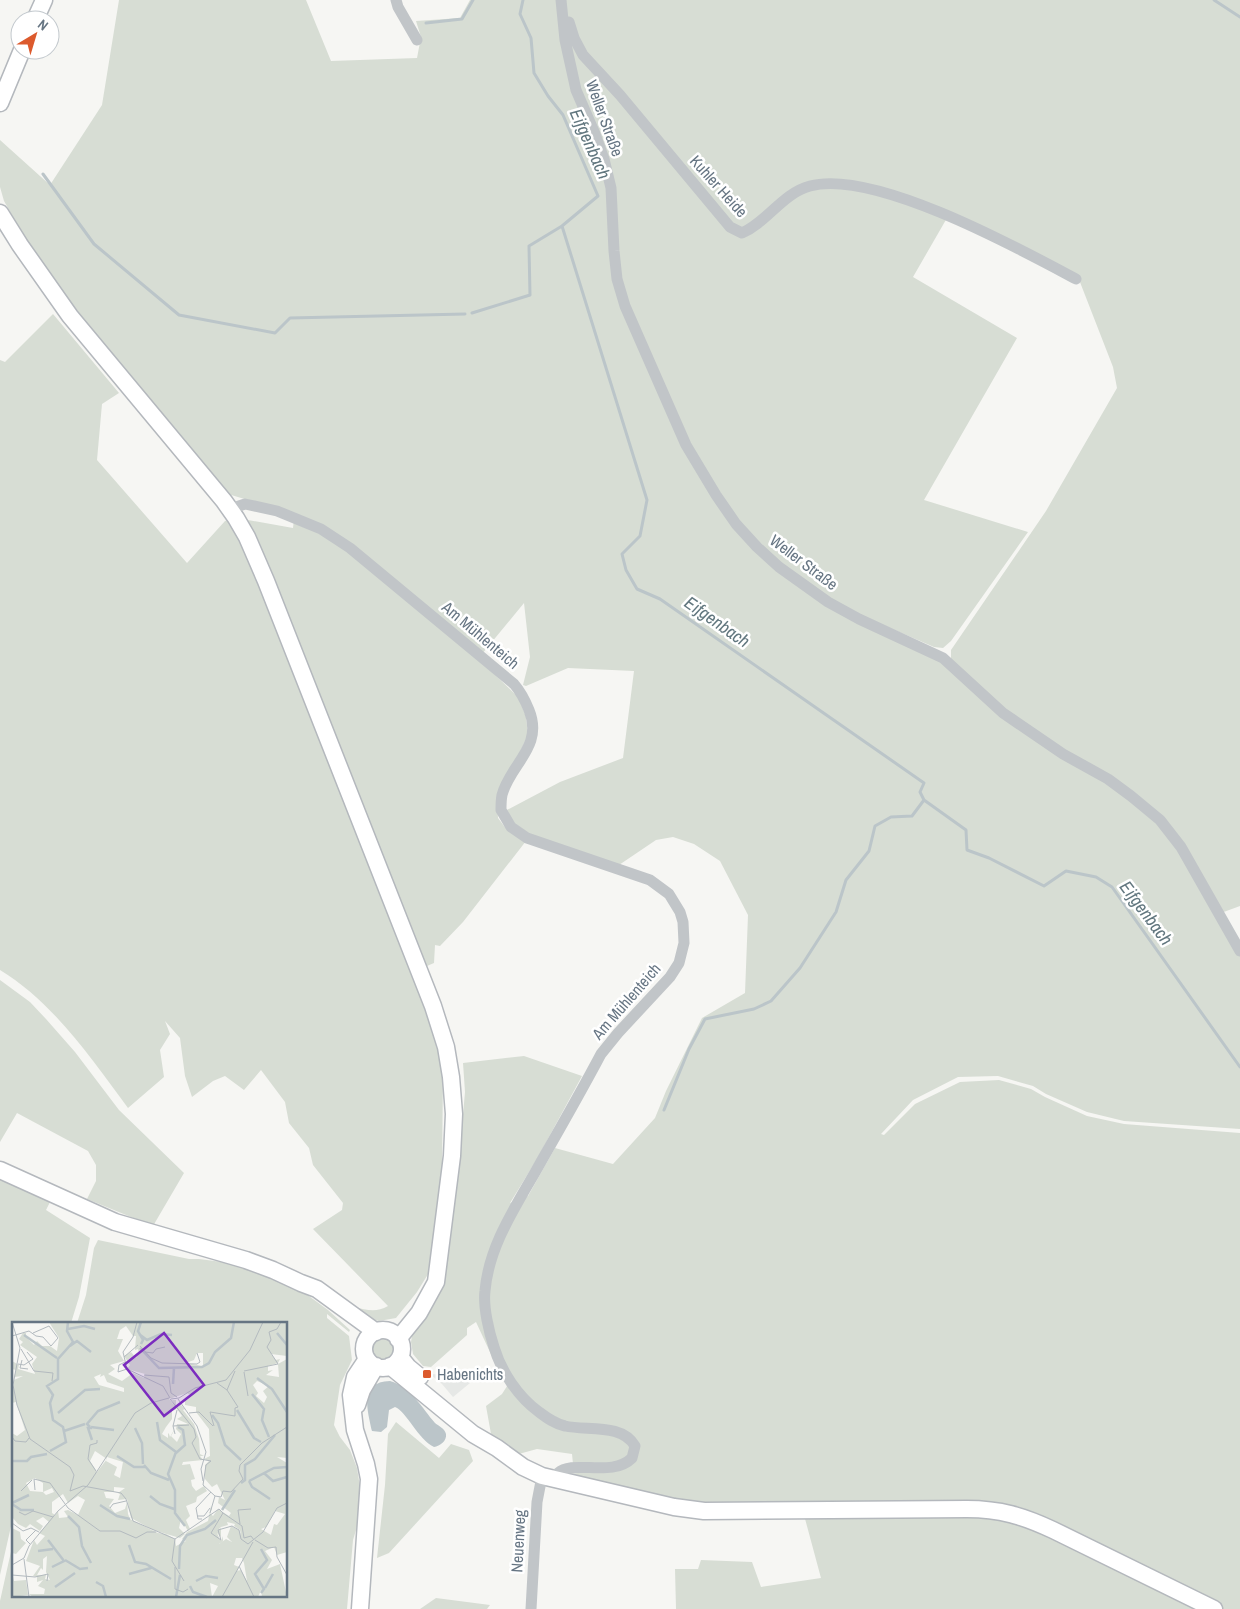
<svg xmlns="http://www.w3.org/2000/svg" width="1240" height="1609" font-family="'Archivo Narrow',sans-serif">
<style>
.built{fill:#e6e8e6}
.green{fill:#d7ddd4}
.water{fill:#bbc5c9}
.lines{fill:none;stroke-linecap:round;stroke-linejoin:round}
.stream{stroke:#bbc5c9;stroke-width:3}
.secondary-casing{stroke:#b4b8bd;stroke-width:19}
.minor{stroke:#c1c5c8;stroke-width:11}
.secondary{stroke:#fff;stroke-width:16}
.poi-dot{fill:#dc5a2d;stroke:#fff;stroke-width:2}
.labels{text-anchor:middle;stroke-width:5;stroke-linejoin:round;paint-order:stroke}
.street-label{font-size:16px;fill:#667583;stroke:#fff}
.poi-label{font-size:16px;fill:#667583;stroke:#fff;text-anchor:start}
.water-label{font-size:18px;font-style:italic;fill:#62777f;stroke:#fff}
.inset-river{fill:none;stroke:#bbc5c9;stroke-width:2.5}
.inset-road{fill:none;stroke:#b3babf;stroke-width:1}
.view{fill:#7b2cbf;fill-opacity:0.15;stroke:#7b2cbf;stroke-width:2.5}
.inset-edge{fill:none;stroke:#667583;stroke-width:2.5}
</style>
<rect width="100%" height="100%" fill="#f6f6f3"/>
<path class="built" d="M457,1367L470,1383L453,1397L442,1384L430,1374L447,1375Z"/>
<path class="green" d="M119,0H306L331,61L417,58L421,37L416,21L460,18L470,0H1240V906L1221,913L1183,846L1162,819L1133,794L1108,777L1065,751L1005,711L951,661V650L1046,511L1117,388L1113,367L1078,277C1005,241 926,195 845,184C833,182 819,180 807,185C782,195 766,220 742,231L731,226L642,118L596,67L597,72L639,119L728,228L741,235L754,230L794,196L808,187L824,184L867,189L888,195L947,218L913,277L1017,338L924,500L1028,532L951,641L943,648L934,647L860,615L829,598L782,564L761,545L740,522L719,493L690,444L628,305L620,278L613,189L606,158L598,134L581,96L576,94L593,133L601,159L608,188L611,250L614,278L622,304L684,445L714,495L734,524L754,548L776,568L826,603L858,621L940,661L1003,715L1063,756L1108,781L1131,797L1160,821L1181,849L1240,955V1129L1124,1121L1087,1112L1046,1094L1033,1086L998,1076L958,1077L913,1100L881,1134L884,1135L915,1104L960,1082L999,1080L1031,1089L1045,1097L1087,1116L1124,1124L1240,1133V1609H676L675,1569H698L701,1560L752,1562L761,1587L821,1578L804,1515L852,1514L846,1505H697L679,1503L566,1477V1474L591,1472L573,1464L572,1454L537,1449L515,1455L491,1434L486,1406L502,1394L509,1383L496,1365L476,1322L467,1328V1335L431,1367L423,1366L413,1354L411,1342L413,1329L442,1283L459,1159L465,1092L463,1063L524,1056L582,1076L537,1159L510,1203L528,1196L555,1148L613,1164L655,1118L666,1091L702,1018L745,993L748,915L720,861L694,844L673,837L656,840L619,865L573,851L530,834L515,824L505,811L560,782L623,758L634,671L568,668L526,686L523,685L530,657L524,603L482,654L351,546L321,528L294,516V514L228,494L68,302L35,256L4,201L0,187V140L50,185L102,105Z
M53,314L119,393L102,404L97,460L187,563L225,521L228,520L277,592L248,520L293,528L294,519L348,549L485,665L519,698L526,717L528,735L497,799L498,818L504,826L526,841L463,922L440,946L435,945L434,963L413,972L429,1015L443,1072L442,1173L430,1271L417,1292L396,1318L379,1321L369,1319L354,1307C367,1310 376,1313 388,1306L313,1229L342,1210L343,1203L313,1165L309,1148L289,1123L285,1102L261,1070L244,1090L225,1076L213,1081L192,1097L185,1076L180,1038L165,1021L170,1034L160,1050L164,1077L128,1108C92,1059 53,1002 0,970V360L5,362Z
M0,980L30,1002L46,1019L75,1052L119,1110L184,1173L153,1226L87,1199L96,1181V1165L88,1151L17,1113L0,1142Z
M0,1179L51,1200L46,1210L90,1238L79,1297L71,1323H14V1513L0,1575Z
M98,1240L189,1259H199L222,1262L228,1261L244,1265L302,1291L328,1310L350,1330L349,1332L327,1314V1318L349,1336L352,1360L340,1385L334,1425L340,1437L350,1450L357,1468L361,1493L359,1520L353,1540L347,1609H0V1601L14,1538V1595H286V1323H77L86,1295L94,1248Z
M371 1349a11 11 0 1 1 22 0a11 11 0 1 1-22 0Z
M396,1422L439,1458L451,1444L469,1450L473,1461L389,1553L377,1558L385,1485L388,1434Z
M436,1598L490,1605L487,1609H420Z"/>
<path class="water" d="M390,1381C411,1387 422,1408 435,1423C439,1426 445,1429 446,1434C447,1441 440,1446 434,1447C418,1439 406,1411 395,1407L389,1410L387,1427L381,1432L372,1431C368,1411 358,1382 390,1381Z"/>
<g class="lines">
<path class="stream" d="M523,0L520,14L531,38L534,73L548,96L563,115L598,196L562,226L647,500L640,536L622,554L626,570L637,589L660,599L924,783L920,792L924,800L966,830L967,850L989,858L1044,886L1066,871L1096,877L1112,887L1240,1067
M1214,0L1240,17
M426,23L462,19L473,0
M43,174L94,244L179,315L275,333L290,318L465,314
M472,313L530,295L529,246L562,226
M664,1110L689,1049L705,1019L754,1009L771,1001L800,968L836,912L846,880L869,851L875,826L891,817L912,816L924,800"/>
<g class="secondary-casing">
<path id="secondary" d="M35,20L44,0
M0,103L22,50
M0,213L20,245L70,316L224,501L236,518L247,537L266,581L433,1006L446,1047L451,1077L454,1114L452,1156L436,1282L419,1313L398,1339
M0,1170L115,1222L246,1260L273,1270L301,1283L317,1289L376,1332
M364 1349a19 19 0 1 1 38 0a19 19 0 1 1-38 0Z
M400,1357L408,1367L420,1377
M390,1366L473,1434L497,1448L523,1467L542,1476L674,1507L704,1511L967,1509C1000,1509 1023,1516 1053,1530L1214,1609
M357,1405L362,1390L376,1366
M360,1609L369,1479L366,1464L355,1430L351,1395L355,1377L367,1359"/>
</g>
<path class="minor" d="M396,0L398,7L417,40
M561,0L565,40L576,90L595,134L604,159L611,188L614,251L617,279L625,306L686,445L716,495L736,524L757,547L779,567L828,602L859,619L943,658L1003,713L1063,754L1108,779L1131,796L1160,820L1181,847L1240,951
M569,22L574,38L583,55L620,95L730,227L742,233C767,222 783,193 810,186C874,169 1018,248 1076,279
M230,509L245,504L277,511L321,529L350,548L514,684C521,692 525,700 529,710C544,747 510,764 502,795C501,800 501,805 501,810L511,827L527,838L650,880L669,894L680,912L683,922L684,943L679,963L670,977L618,1033L601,1054C582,1090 562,1125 542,1160C519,1202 489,1243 485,1291C483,1307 489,1332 494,1347C501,1371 518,1397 539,1412C547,1418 555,1424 565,1426C587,1431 622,1423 635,1446L632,1458C612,1478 573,1459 558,1473C556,1474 555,1477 553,1479
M531,1609L537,1502L542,1476"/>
<use href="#secondary" class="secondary"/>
</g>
<rect class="poi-dot" x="422" y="1369" width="10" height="10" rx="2.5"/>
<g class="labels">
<g class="street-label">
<text transform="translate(605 118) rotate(70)" y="6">Weller Straße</text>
<text transform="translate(719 186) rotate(48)" y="6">Kuhler Heide</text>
<text transform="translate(804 562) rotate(37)" y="6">Weller Straße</text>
<text transform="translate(481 635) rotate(40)" y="6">Am Mühlenteich</text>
<text transform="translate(626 1001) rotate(-49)" y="6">Am Mühlenteich</text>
<text transform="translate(518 1541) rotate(-87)" y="6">Neuenweg</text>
</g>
<g class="poi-label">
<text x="437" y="1380">Habenichts</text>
</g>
<g class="water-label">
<text transform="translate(590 144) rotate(66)" y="6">Eifgenbach</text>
<text transform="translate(717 622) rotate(35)" y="6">Eifgenbach</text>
<text transform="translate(1146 913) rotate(53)" y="6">Eifgenbach</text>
</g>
</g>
<g transform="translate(12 1322)">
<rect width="275" height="275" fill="#f6f6f3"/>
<path d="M37,0H275V34L259,32L264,38L268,37L266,41L256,44V49L261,48L254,53L267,55L266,42L275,37V136L265,135L275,141V230L265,233L262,225L253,229L260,238L255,247L268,242L275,275H250L249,268L246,275H200L206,264L198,261L200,275H21L17,272H32L33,267L26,264L31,258L25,260V255L21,254L28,244L14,239L22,218L25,223L33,214L27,211L37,200L31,195L24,199L31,204L28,209L18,202L14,206L6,202L0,195V111L5,114L13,108L4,80L0,81L2,58L11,54L2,55L4,48L0,47V39L7,43L6,47L23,52L20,42L25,35L8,23L11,20L7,17L11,11H14V15L22,23L25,19L30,24H38L45,29L47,16ZM114,4L121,14H124L123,28L126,27L127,32L124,36L119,30L112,34L118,43L115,47L133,52L132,56L121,51L110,59L96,52L103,47L98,43L112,39L106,29L111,17H105L108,8ZM185,31H191V44L174,41L182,38ZM89,52L88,55L92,53L95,60L112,66V70L87,63L82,55ZM245,59L257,64L251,69L255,75L252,81L244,74L246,71L241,63ZM175,71L178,73L173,76V83L184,85V90L197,107L198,134L192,137L197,139L193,143V157L200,165L205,162L213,178L207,175L206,181L219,191L217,194L206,187L201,194L198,191L200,187L199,184L196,199L175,210L170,217L174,219L164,224L163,217L154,212L146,211L118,197L116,192L115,180L113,187L103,191L97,184L102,177L94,176L92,170H102V165L113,166L106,171L108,172L106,178L115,177L119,196L141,208L168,216L173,212L167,206L169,197L176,209L178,207L174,198L178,194L174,184L184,180L185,175L195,169L192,164L184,169L180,164L179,158L183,157L178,142L170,143L171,140L191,138L188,134H192L188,132L187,117L182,102L171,88L173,87L168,82L164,87V78H160L162,83L157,77ZM165,87L170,94L165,97L176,102H165L164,107L169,112L165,120L159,114L162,109V108L158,115L157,112L156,111V116L150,112L154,105L159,108L154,105L160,97V89ZM83,129L95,137L85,150L78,139ZM95,135L111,140L108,156L102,153L105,145L94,139ZM23,156L31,161V170L40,166L42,170L34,173L31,170L18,169L14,161ZM51,172L56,181L66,174L73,178L66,193L56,188L52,189L56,195L47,196L46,189L43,193L40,191V180ZM263,189L273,192L265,203L262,202L259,213L249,207L254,205ZM215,200L223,202L222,204L228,208L229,213L227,208L219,204L215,215L220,220L214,217L207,222L211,219V217L210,214V218H208L205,211L209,215V206L205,209L209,205L216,203ZM35,234L34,250L38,258L33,257L34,253H25L29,246L31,248V237ZM224,236H230L232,241L235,259L229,248L225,249L227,245L222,243ZM0,206L8,210L9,217L14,221L4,232L0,231ZM1,254L2,259L14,258L16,273L0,275Z" fill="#d7ddd4" fill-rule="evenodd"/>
<path class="inset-river" d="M129,0L126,9L131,18L129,22M56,7L72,4L83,7M265,11L275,23M127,12L135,18L149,12L160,13M12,13L45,36M58,24L65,19L79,30M128,26L147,46L190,45L197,41L203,30L219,16L222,0M245,56L260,67L275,90M161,62L162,46M240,72L252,87L250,98L257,115M225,88L242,116L249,120M46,91L73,68L88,67M200,93L206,101L213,123L229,138M145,100L148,118L164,130L156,152L163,168V191L173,204M78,105L75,102L86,89L108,80M79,105L102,108M80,106H76L80,118M123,106L130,121L131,142M52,109L73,102M38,129L54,120L51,105L41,98L38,81L41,73L35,64L46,57V37L61,20L55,9L56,0M164,131L173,123L171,108L166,105M105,134L122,145H133M0,139H15L19,135L35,132M132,143L139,151L157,158M253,152L261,159L275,155M237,159L262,146L275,145M237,159L240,165L258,177M229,161L233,158V143L243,137L263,113M138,174L148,182L162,187M0,181L17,173M0,182L9,188H22M88,183L105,194L118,197M210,188L223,168M56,194L67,205L70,224L79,241M36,218L49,235M117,223L123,240L134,242L159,257M249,227L255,238L243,252L252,267L249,271M26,229L41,227M53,238L68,247L76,246M40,245L52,239L49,235M167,247L168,224L175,213L193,207L204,198M117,252L139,246M184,259L194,254L206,256M84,260L91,264L94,275M178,264L181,270L195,275M43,265L63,251M253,266L261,252M164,275L168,253"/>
<path class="inset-road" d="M0,0L8,26L1,63L5,83L18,117L58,145L62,153L58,169L71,164L109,171L114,177L121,199L163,217L207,187L211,191L199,211L209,218L206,208L220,204L227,208L229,217L236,222L251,210L265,186L275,181M125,0L121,15L111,30L115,47L151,64L158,76M0,14L17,9L24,14L31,15L39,24L46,16L37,4L21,11M128,24L139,36L150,41L185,42L188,40L185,31M9,27L22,49L41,51L40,59M133,30L141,31L144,27L153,25M112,35L126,23M10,38L8,46L16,47M113,40L107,43L106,50L115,47M6,42L12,43L21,37L15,30M232,49L266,42L255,25L259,18L257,10L265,7L269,0M232,50L236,74M132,53L157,55L159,71L165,75M215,68L223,49M158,77L182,107L184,115L180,121L188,137L199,139L194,143L191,163L203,174L198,191M159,77L167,76L183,66L214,58L238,28L251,0M166,77L185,104L194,130L189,147L191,159M177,91L187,90L201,104M161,104L177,103M202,104L198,90L223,94V86L226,85L215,68L205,61M163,112L161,104L165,88M0,115L3,119L14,120L17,116M84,149L76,137L78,123L85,121V118M23,168L22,157L38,161L56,186L88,209H108L124,216L135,210H144M9,169L20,158M203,174L209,175L211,169L219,170L231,157L227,149L228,143L250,121L275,105M98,186L101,182L114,179M7,190L13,193L21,189L41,195M211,191L230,204L232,216L239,214L242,218M185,194H192L198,186M190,197H186L184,186L199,170M0,201L11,209L19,206L27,210M228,202L226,188L239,187M163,217L160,239L172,259M243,218L256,226L264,225L265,235L275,253M18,222L14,218L24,208M12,237L17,275M0,243L12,236L17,224L46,189L76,163L123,91L139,81L157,76M227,244L242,275M163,245V267L171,270L176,267M0,253L23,255L36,252L35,259M210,275L241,220"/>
<path class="view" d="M152,11L192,63L152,94L112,43Z"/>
<rect width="275" height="275" class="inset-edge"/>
</g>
<g transform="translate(35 35) rotate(38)"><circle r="24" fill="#ffffff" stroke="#c2c8cd"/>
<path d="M0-4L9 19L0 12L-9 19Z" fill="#dc5a2d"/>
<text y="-8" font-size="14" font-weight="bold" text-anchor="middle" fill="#667583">N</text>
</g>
</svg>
